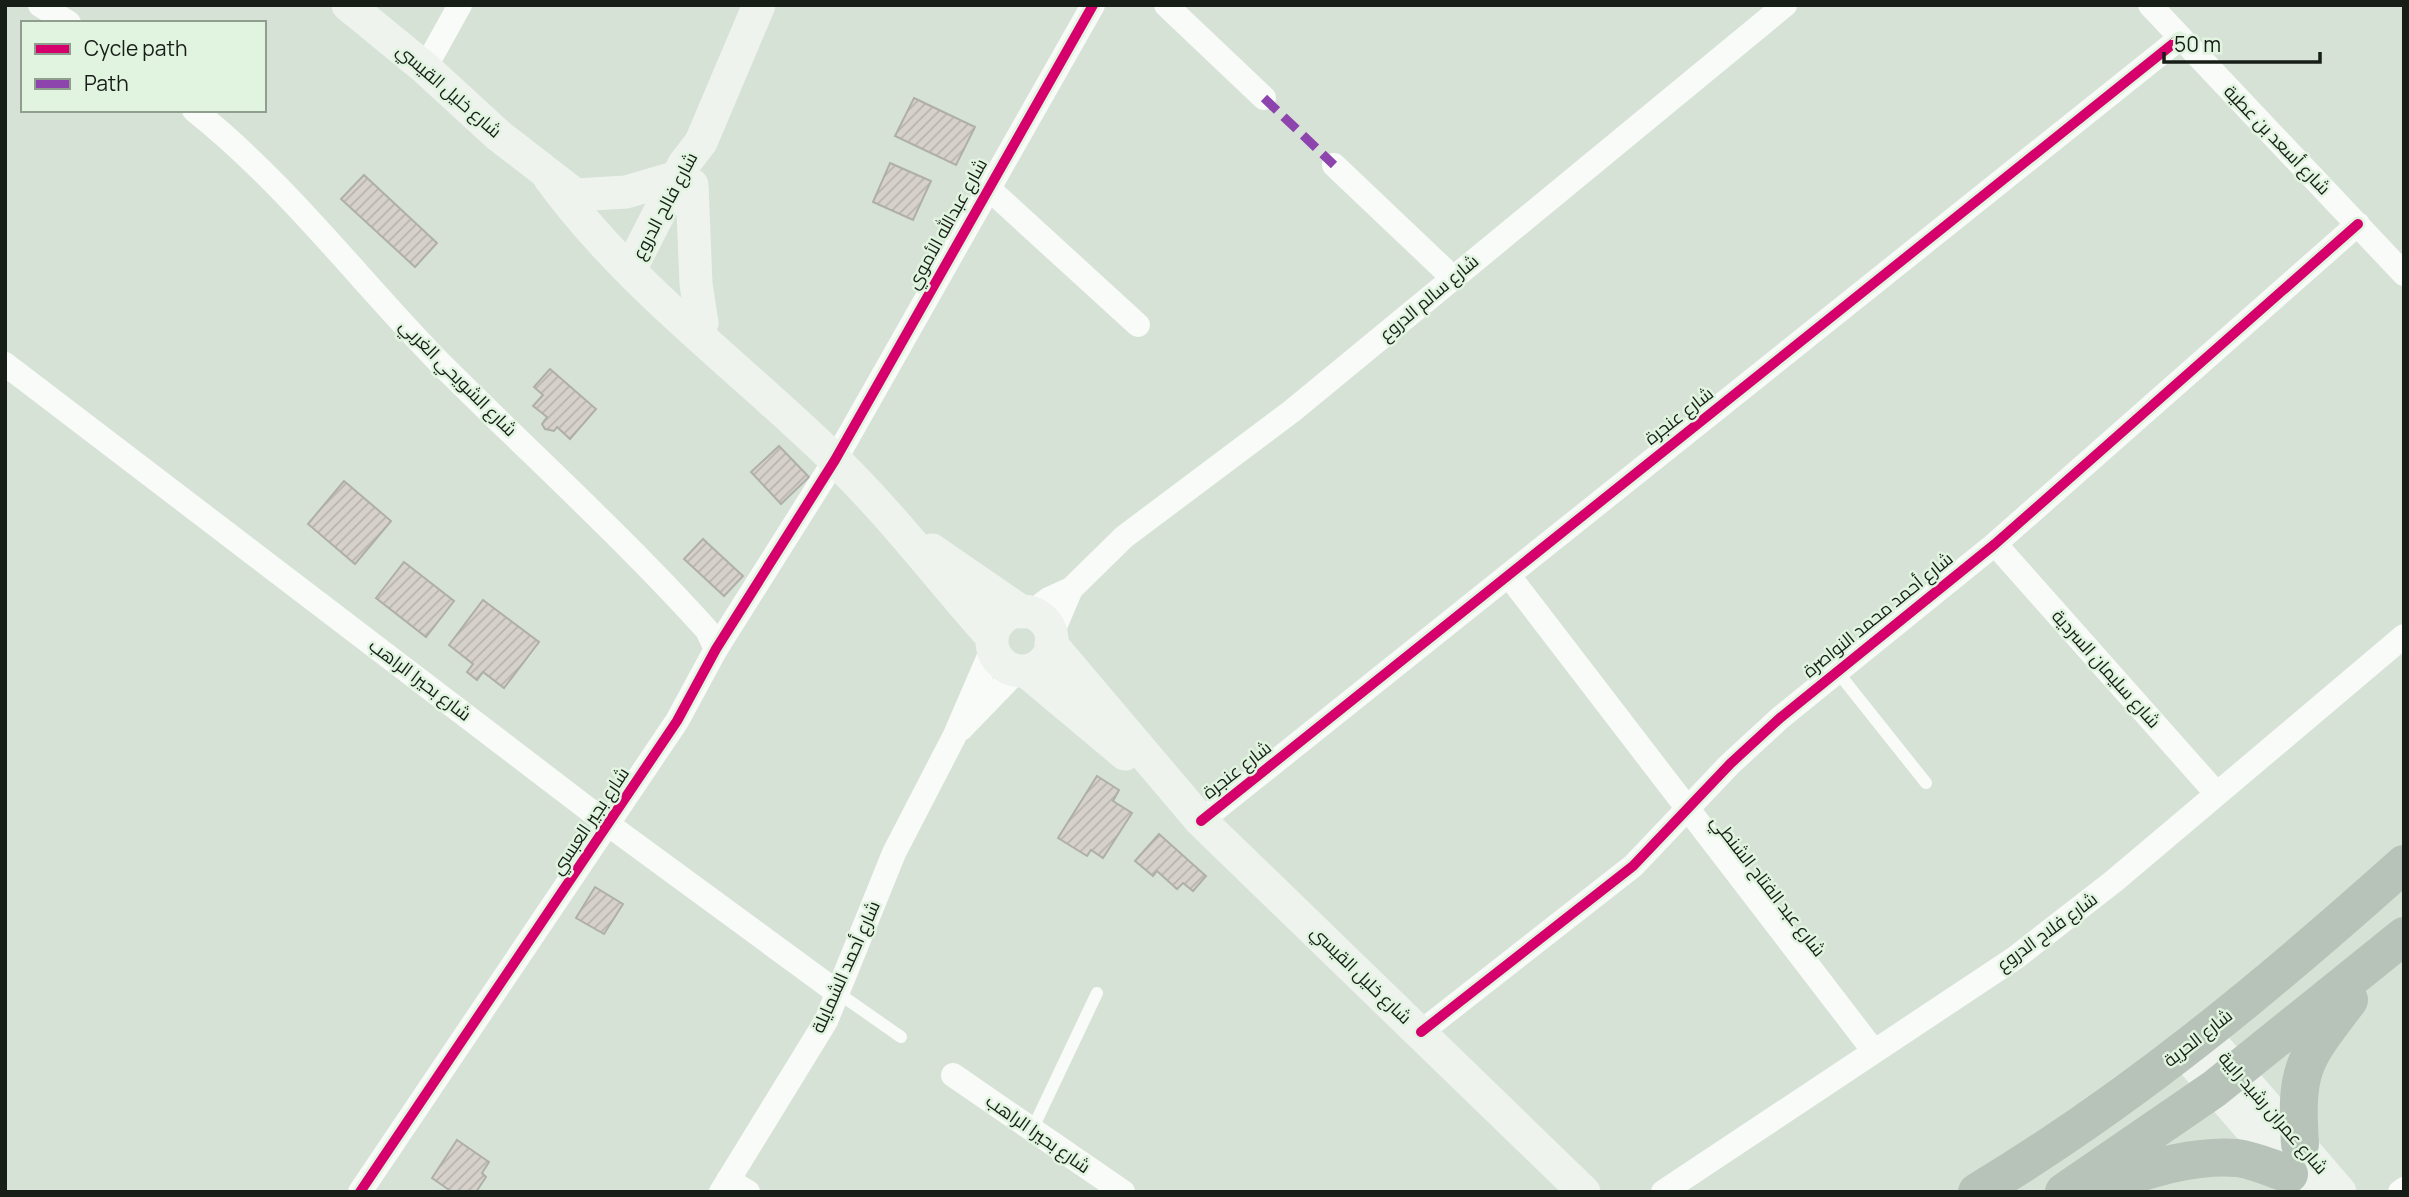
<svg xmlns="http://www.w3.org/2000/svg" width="2409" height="1197" font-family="Manrope,Cairo,sans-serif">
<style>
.building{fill:url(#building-hatch);stroke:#afafaa;stroke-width:2}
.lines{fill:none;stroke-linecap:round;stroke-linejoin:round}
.lane{stroke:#f9fbf9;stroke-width:12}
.street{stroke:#f9fbf9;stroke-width:24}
.secondary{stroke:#eef3ee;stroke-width:33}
.highway{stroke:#b7c2b8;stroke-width:38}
.quiet{stroke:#8e44ad;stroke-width:9;stroke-dasharray:18 9;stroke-linecap:butt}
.cycleway-casing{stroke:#e0f4df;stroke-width:15}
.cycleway{stroke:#d6006c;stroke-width:10}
.labels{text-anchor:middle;stroke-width:5;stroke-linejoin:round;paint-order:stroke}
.street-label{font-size:18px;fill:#171e17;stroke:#e0f4df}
</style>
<defs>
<pattern id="building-hatch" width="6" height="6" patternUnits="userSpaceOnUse" patternTransform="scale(1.75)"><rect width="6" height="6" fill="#d7d1cb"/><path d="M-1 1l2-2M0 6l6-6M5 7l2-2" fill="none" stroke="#b8b3ae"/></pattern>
</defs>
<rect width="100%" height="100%" fill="#d7e2d7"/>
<path class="building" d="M914,98L975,127L956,165L895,136Z
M890,163L931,181L913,220L873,202Z
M364,175L437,243L415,267L341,199Z
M550,369L596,409L570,439L557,427L554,431L545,429L542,424L547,417L533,406L543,395L534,387Z
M779,446L809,477L781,504L751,472Z
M344,481L391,521L355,564L308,524Z
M703,539L743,576L724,596L684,559Z
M404,562L454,601L426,637L376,598Z
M483,600L539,642L504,688L483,672L477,680L467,672L473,664L449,645Z
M1097,776L1119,790L1113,801L1132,813L1103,858L1091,850L1087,856L1058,838Z
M1159,834L1206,876L1193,891L1183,883L1177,889L1157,871L1153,876L1135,861Z
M595,887L623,904L604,934L576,918Z
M457,1140L489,1162L482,1173L486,1177L476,1192H452L432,1178Z"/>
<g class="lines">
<path class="lane" d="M1836,670L1926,783
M838,993L901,1037
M1032,1130L1097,993"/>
<path class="street" d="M40,5L69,23
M1166,5L1264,98
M2150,5L2404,274
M425,68L460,5
M194,110C286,183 359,280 441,364C530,453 623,537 707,630L716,649
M1334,165L1453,278
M987,187L1138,325
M5,364L609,825L838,993
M1995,544L2217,794
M1509,576L1873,1050
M1030,613L1049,599L1071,589L1124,537L1292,411L1785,5
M1051,636L1071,589
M961,729L1017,671
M1201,821L2179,39
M1421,1032L1633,866L1730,764L1780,718L1995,544L2358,224
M953,1075L1123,1192
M728,1180L748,1192
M360,1192L677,721L716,649L835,460L1093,5
M721,1192L826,1021L894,853L955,735L993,647
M1663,1192L2015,958L2114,881L2404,636
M2400,1192L2404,1189"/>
<path class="secondary" d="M348,5L425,68L498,135L569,190
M549,177C628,286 739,366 834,459C892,515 939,578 992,637
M692,185L696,284L702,323
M576,195L626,192L677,177
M630,270L684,164L701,142L759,5
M932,550L1022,612
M992 641a30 30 0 1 1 60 0a30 30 0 1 1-60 0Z
M1051,644L1201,821L1584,1192
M1026,671L1125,754
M2205,1035L2340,1192
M2184,1052L2306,1192"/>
<path class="highway" d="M2300,1144C2295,1066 2304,1060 2349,1000
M2088,1189C2136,1174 2186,1154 2237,1158C2254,1160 2273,1169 2289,1174
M1977,1192C2132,1099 2270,984 2404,864
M2064,1192L2214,1089L2404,936"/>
<path class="quiet" d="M1264,98L1334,165"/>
<g class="cycleway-casing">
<path id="cycleway" d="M1201,821L2179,39
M1421,1032L1633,866L1730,764L1780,718L1995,544L2358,224
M360,1192L677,721L716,649L835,460L1093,5"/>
</g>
<use href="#cycleway" class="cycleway"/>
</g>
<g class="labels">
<g class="street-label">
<text transform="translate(449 91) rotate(41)" y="6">شارع خليل القيسي</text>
<text transform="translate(2277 140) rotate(46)" y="6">شارع أسعد بن عطية</text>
<text transform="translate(665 206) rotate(-62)" y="6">شارع فالح الدروع</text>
<text transform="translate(947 224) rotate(-61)" y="6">شارع عبدالله الأموي</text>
<text transform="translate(1429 298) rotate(-40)" y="6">شارع سالم الدروع</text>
<text transform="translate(458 378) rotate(45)" y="6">شارع الشويحي الغربي</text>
<text transform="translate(1679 416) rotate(-38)" y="6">شارع عنجرة</text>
<text transform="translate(1878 615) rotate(-39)" y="6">شارع أحمد محمد النواصرة</text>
<text transform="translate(2106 669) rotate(48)" y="6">شارع سليمان السردية</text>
<text transform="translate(420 680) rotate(37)" y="6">شارع بحيرا الراهب</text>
<text transform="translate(1237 770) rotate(-38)" y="6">شارع عنجرة</text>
<text transform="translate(590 821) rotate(-56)" y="6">شارع بجير العبسي</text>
<text transform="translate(1768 886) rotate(52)" y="6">شارع عبد الفتاح الشنطي</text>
<text transform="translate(2047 932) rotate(-36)" y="6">شارع فلاح الدروع</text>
<text transform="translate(846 967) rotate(-66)" y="6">شارع أحمد الشمايلة</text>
<text transform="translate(1361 975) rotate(44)" y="6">شارع خليل القيسي</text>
<text transform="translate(2198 1038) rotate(-38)" y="6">شارع الحرية</text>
<text transform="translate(2273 1113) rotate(49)" y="6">شارع عمران رشيد رابية</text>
<text transform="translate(1038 1134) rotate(35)" y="6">شارع بحيرا الراهب</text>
</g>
</g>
<rect width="2409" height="1197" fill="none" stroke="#171e17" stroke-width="14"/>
<rect x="21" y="21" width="245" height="91" fill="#e0f4df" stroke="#909e8f" stroke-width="2"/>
<rect x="35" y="44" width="35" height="10" fill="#d6006c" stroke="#909e8f" stroke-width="2"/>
<text x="84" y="56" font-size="21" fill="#171e17">Cycle path</text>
<rect x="35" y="79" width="35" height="10" fill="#8e44ad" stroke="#909e8f" stroke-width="2"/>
<text x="84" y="91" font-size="21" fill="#171e17">Path</text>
<path d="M2164 52v10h156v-10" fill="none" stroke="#171e17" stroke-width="3.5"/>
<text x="2174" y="52" font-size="21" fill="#171e17" stroke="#e0f4df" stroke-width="5" paint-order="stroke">50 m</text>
</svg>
